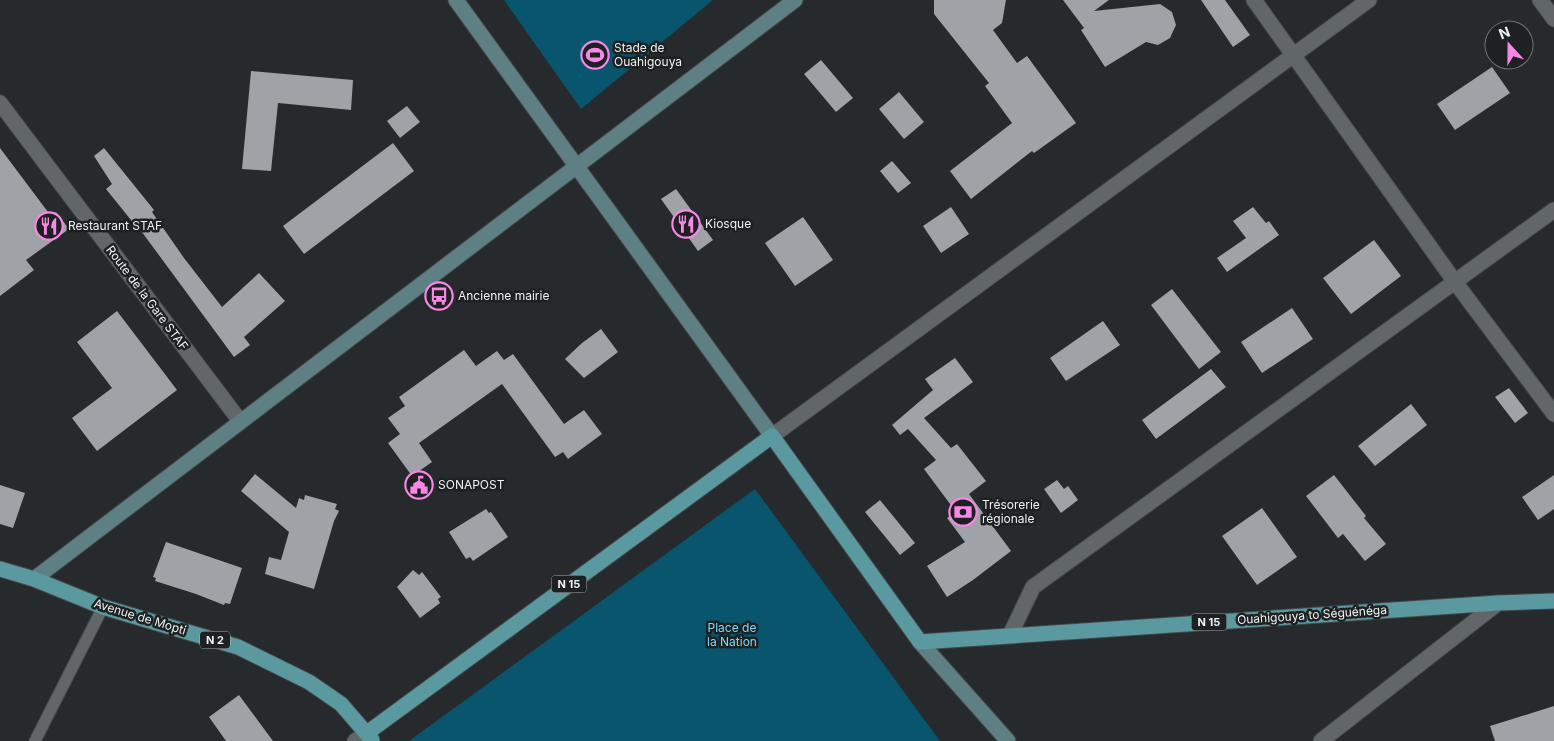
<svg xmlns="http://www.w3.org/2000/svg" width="1554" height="741" font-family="Inter,sans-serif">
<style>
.green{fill:#08556d}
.building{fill:#9fa2a6}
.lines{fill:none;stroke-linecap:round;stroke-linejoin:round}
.lane-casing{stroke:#44484a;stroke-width:13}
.street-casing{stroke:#44484a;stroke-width:17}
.secondary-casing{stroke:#44484a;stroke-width:17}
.primary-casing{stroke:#44484a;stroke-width:17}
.lane{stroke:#616668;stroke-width:11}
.street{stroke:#616668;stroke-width:15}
.secondary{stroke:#5e8084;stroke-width:15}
.primary{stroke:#5a99a0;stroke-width:15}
.labels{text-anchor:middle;stroke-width:5;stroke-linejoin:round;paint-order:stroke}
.shield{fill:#1d2122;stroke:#afb1b3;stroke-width:1}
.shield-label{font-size:11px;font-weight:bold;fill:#edeff1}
.poi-label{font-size:12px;fill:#edeff1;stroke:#1d2122;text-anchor:start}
.street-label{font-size:12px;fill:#edeff1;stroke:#1d2122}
.park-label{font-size:12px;fill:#81d7f9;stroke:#1d2122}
</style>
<rect width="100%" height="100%" fill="#262a2c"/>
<path class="green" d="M504,0H713L581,109Z
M755,489L940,741H409Z"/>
<path class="building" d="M934,0H1006L1002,23L993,30L1017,63L1027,56L1076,123L1034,153L1032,151L971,199L950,171L1012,123L985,86L989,83L934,14Z
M1063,0H1109L1094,11L1160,4L1172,12L1176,25L1170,38L1158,45L1146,42L1105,67L1081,30L1084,28Z
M1201,0H1225L1250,35L1233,47Z
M821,60L853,98L836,112L804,74Z
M1492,67L1510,93L1455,130L1437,104Z
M251,71L353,80L351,110L278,103L271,171L242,169Z
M899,92L924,122L904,139L879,109Z
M407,106L420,122L400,138L387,121Z
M393,143L414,171L304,254L283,226Z
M0,148L51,216L56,212L69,229L26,260L34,270L0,296Z
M104,148L154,210L152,212L184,258L222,307L259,273L285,301L244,337L250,345L234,357L136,224L135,225L106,189L112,184L94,156Z
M892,161L911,183L898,193L880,171Z
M676,189L713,240L698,251L661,199Z
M951,207L969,234L941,253L923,226Z
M1253,207L1266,223L1269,221L1279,235L1227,272L1217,258L1246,238L1233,221Z
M803,217L833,260L795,286L765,243Z
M1374,240L1401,276L1351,314L1323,278Z
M1172,289L1221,352L1199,369L1151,305Z
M1292,308L1313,339L1262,373L1241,342Z
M117,311L177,390L97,451L72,418L112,388L77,342Z
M1103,321L1120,345L1066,381L1050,358Z
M601,329L618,352L584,378L565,359L582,343Z
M464,350L476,366L497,351L504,360L513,354L564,424L584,410L602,434L568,459L563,452L555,457L502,384L419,443L432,462L412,476L388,443L400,434L388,418L405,406L399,397Z
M955,358L973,382L924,418L951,448L957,444L986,481L969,494L1011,551L973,580L947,597L927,566L965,542L947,518L956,512L924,469L936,460L908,429L900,435L892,425L933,390L925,379Z
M1211,369L1226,387L1156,439L1142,420Z
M1509,388L1528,413L1515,423L1495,397Z
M1411,404L1427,425L1375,466L1358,446Z
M255,474L296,508L299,498L304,500L305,495L337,504L335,509L339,511L334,521L314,589L265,574L269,557L281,560L289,532L241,491Z
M1334,475L1366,516L1364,518L1386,544L1365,561L1343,534L1338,538L1306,496Z
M1554,475V509L1538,520L1522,497Z
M1057,480L1064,489L1068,486L1078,500L1061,513L1044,489Z
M0,485L25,493L13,528L0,524Z
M880,500L915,543L900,555L865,512Z
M1262,508L1297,557L1257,585L1222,536Z
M486,509L489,513L491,512L508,537L473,561L470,557L466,559L449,532Z
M166,542L242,568L230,604L225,603L224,605L196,594L155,581L156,578L153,577Z
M413,570L419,575L422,572L441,597L438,599L440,603L420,618L397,587Z
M239,695L273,741H226L209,717Z
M1554,706V741H1495L1490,726Z"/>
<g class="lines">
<g class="lane-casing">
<path id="lane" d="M35,741L103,607"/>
</g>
<g class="street-casing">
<path id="street" d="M1254,0L1455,282L1554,414
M1540,0L1554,19
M0,103L240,421
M772,436L1369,0
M1010,635L1033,587L1554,210
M355,741L367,733
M1321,741L1498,603"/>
</g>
<g class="secondary-casing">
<path id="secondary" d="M456,0L772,436
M34,579L795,0
M920,642L1008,741"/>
</g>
<g class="primary-casing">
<path id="primary" d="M0,569L34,579L103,607L238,647L309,682L341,704L372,740
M367,733L772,436L920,642L1498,603L1554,601"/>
</g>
<use href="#lane" class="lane"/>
<use href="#street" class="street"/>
<use href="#secondary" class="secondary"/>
<use href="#primary" class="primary"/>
</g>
<defs>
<g id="stadium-ring" transform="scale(1.4375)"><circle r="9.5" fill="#1d2122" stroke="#f987e8" stroke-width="1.5"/><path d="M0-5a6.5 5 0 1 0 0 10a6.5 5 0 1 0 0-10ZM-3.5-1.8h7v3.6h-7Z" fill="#f987e8"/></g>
<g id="restaurant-ring" transform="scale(1.4375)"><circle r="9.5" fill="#1d2122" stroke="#f987e8" stroke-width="1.5"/><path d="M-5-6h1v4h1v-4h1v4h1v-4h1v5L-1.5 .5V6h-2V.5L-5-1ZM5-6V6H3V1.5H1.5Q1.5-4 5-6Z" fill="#f987e8"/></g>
<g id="bus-ring" transform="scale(1.4375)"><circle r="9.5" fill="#1d2122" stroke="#f987e8" stroke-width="1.5"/><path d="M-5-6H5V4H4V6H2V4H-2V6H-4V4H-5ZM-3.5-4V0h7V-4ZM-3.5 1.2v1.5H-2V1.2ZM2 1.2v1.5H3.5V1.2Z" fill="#f987e8"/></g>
<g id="civic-ring" transform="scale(1.4375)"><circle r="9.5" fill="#1d2122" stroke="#f987e8" stroke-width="1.5"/><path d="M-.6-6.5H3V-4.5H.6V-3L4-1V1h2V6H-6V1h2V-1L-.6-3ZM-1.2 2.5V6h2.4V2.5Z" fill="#f987e8"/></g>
<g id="bank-ring" transform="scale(1.4375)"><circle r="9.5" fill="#1d2122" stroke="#f987e8" stroke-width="1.5"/><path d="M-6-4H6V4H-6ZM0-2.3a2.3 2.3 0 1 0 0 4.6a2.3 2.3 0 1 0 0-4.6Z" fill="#f987e8"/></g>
</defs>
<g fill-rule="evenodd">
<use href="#stadium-ring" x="595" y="55"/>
<use href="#restaurant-ring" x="686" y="224"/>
<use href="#restaurant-ring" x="49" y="226"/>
<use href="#bus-ring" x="439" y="296"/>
<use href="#civic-ring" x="419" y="485"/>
<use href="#bank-ring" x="963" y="512"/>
</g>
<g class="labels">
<g class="shield">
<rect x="551.5" y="575.5" width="35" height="17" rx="4"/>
<rect x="1191.5" y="613.5" width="35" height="17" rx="4"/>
<rect x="200" y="631.5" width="30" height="17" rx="4"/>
</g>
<g class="shield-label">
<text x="569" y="588">N 15</text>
<text x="1209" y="626">N 15</text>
<text x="215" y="644">N 2</text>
</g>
<g class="poi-label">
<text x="614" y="52">Stade de<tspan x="614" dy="14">Ouahigouya</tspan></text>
<text x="705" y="228">Kiosque</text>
<text x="68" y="230">Restaurant STAF</text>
<text x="458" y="300">Ancienne mairie</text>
<text x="438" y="489">SONAPOST</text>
<text x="982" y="509">Trésorerie<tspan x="982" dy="14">régionale</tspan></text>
</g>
<g class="street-label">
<text transform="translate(147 298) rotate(53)" y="4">Route de la Gare STAF</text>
<text transform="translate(1312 615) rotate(-4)" y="4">Ouahigouya to Séguénéga</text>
<text transform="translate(140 617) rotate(17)" y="4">Avenue de Mopti</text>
</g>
<g class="park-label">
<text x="732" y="632">Place de<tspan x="732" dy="14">la Nation</tspan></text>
</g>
</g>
<g transform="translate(1509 45) rotate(339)"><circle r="24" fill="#1d2122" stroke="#707375"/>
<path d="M0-4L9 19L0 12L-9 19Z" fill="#f987e8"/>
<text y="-8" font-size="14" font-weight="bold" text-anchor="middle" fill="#edeff1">N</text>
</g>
</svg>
